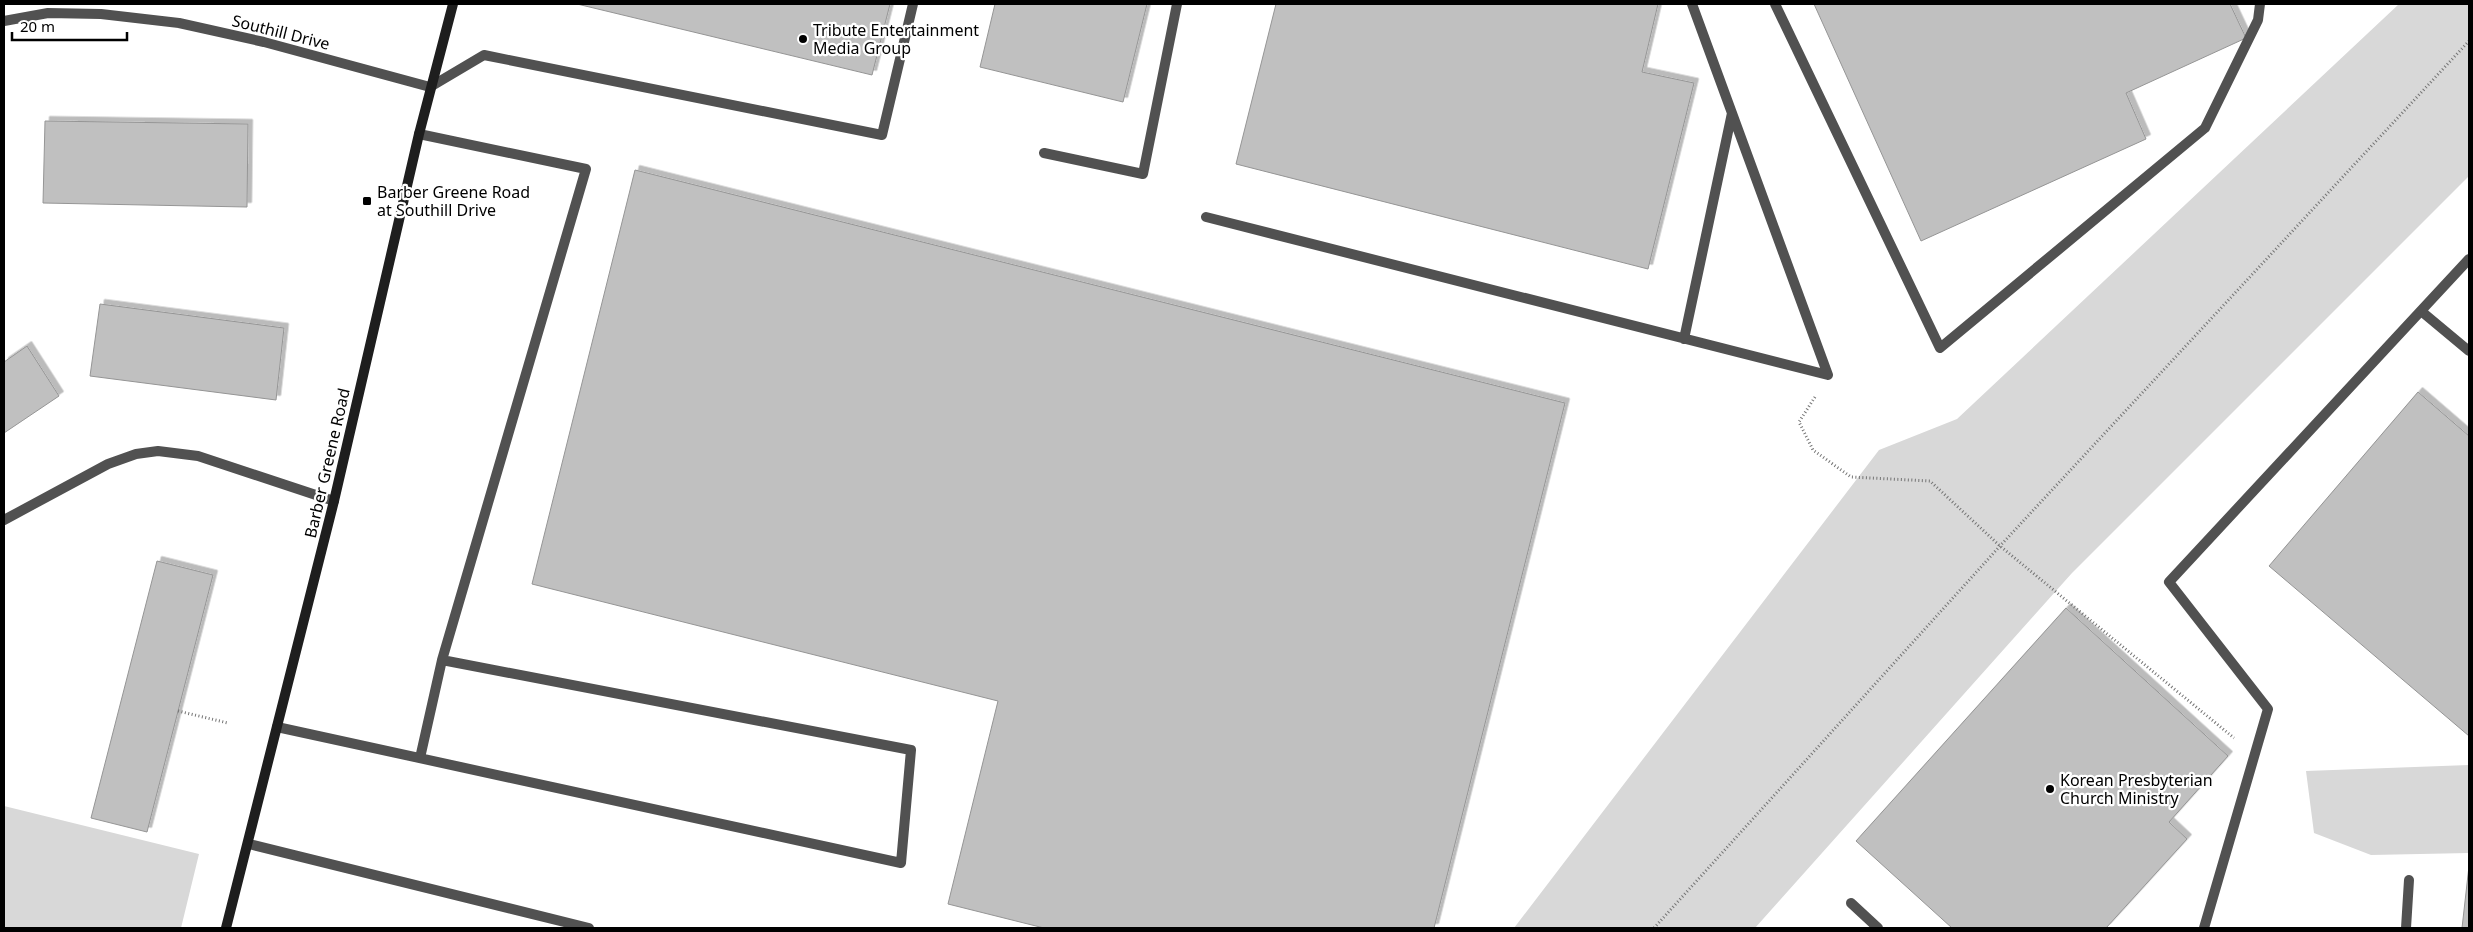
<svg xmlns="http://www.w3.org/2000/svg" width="2473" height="932" font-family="'Noto Sans',sans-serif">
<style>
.green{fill:#d8d8d8}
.building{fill:#c0c0c0;stroke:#959595;filter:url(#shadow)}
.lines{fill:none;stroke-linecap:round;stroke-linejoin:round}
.path{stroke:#737373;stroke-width:3;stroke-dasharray:1 2.5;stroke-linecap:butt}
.lane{stroke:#515151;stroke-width:10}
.street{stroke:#515151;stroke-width:10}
.secondary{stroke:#1e1e1e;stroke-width:10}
.poi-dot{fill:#000;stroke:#fff;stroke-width:2}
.labels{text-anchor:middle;stroke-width:4.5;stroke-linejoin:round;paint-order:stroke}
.poi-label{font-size:16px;fill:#000;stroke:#fff;text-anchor:start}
.street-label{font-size:16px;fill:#000;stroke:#fff}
</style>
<defs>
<filter id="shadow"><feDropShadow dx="4.5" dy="-4.5" stdDeviation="0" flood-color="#0004"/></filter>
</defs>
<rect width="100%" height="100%" fill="#fff"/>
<path class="green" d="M2399,4H2469V176L2072,573L1755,928H1514L1879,450L1957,419Z
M2469,765V853L2371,855L2314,833L2306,771Z
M4,806L199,854L181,928H4Z"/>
<path class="building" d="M577,4H890L872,75Z
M995,4H1147L1123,102L980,67Z
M1276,4H1658L1642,72L1694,83L1648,269L1236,164Z
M1814,4H2230L2246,38L2126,93L2146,139L1921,241Z
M45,121L248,124L247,207L43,203Z
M635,170L1565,403L1434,928H1044L948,904L998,701L532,584Z
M100,304L284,328L276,400L90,376Z
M27,346L59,396L4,433V362Z
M2418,392L2469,436V736L2269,566Z
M157,561L213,575L147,832L91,818Z
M2066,608L2228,756L2169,822L2187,839L2106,928H1952L1856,841Z
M2469,866V928H2462Z"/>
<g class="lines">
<path class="path" d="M1815,397L1799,422L1813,450L1851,477L1930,481L2000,546L2234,738
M178,711L228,723
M1654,928L2000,546L2469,41"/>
<path class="lane" d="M1775,4L1940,348L2205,128L2258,20L2260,4
M430,87L484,55L882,135L913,4
M419,134L586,169L442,660L420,758
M1044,153L1143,174L1177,4
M1206,217L1828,375L1692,4
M2421,311L2469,351
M1684,339L1732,113
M277,727L901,863L911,750L442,660
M249,844L589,928
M1851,903L1878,928
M2204,928L2268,709L2169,582L2469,259
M2406,928L2409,880"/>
<path class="street" d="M4,21L48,13L101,14L179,23L264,42L430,87
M4,520L108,464L136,454L158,451L198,456L334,501"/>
<path class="secondary" d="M226,928L334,501L419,134L453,4"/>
</g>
<g class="poi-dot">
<circle cx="803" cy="39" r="5"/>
<rect x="362" y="196" width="10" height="10" rx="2.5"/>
<circle cx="2050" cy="789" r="5"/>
</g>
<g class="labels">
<g class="poi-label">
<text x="813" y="36">Tribute Entertainment<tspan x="813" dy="18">Media Group</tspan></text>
<text x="377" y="198">Barber Greene Road<tspan x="377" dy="18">at Southill Drive</tspan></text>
<text x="2060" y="786">Korean Presbyterian<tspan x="2060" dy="18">Church Ministry</tspan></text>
</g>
<g class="street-label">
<text transform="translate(281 32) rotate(14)" y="6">Southill Drive</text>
<text transform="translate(327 463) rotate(-77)" y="6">Barber Greene Road</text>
</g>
</g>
<rect width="2473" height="932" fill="none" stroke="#000000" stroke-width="10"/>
<path d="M12 32v8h115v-8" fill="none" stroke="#000000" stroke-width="2.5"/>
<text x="20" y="32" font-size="15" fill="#000000" stroke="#ffffff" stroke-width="4" paint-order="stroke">20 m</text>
</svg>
